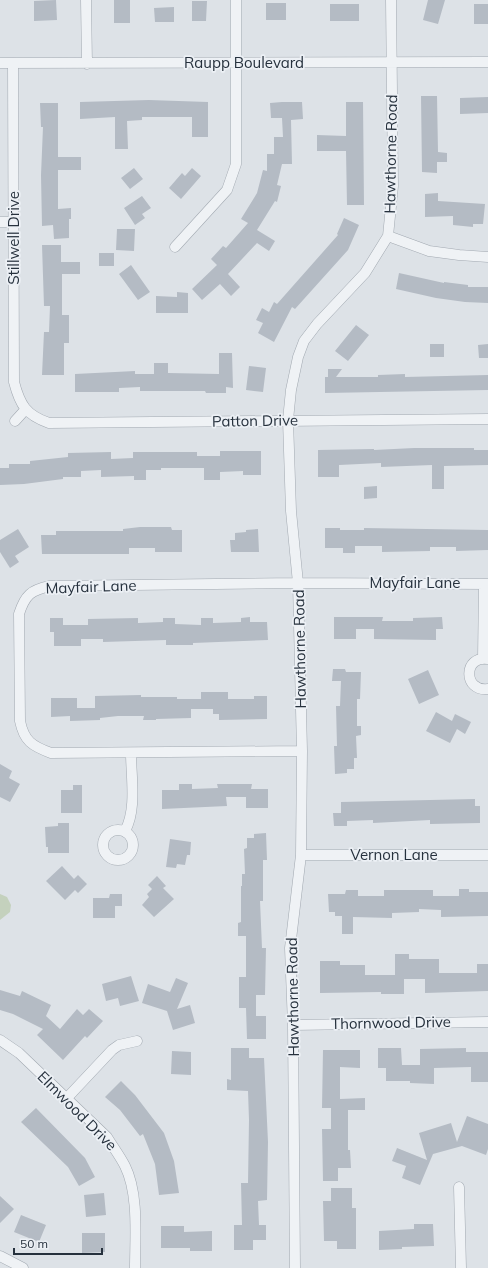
<svg xmlns="http://www.w3.org/2000/svg" width="488" height="1268" font-family="Mulish,sans-serif">
<style>
.green{fill:#c4d1bd}
.building{fill:#b4bbc4}
.lines{fill:none;stroke-linecap:round;stroke-linejoin:round}
.street-casing{stroke:#a2a9b1;stroke-width:11}
.street{stroke:#eff2f5;stroke-width:10}
.labels{text-anchor:middle;stroke-width:3.5;stroke-linejoin:round;paint-order:stroke}
.street-label{font-size:15px;fill:#26313d;stroke:#ecf0f5}
</style>
<rect width="100%" height="100%" fill="#dde2e7"/>
<path class="green" d="M0,894L7,897L11,905L10,912L0,920Z"/>
<path class="building" d="M56,0L57,20L34,21V1Z
M114,0H130V23H114Z
M428,0H445L438,24L423,20Z
M192,1H207L206,21H192Z
M266,3H286V20H266Z
M330,4H359V21H330Z
M474,4H488V24H474Z
M174,7V22H155L154,8Z
M421,96H437L438,152L447,153V162H437V173L422,172Z
M488,97V113L460,114V98Z
M149,100L208,102V137H192V117H142V120L127,121L128,149H115V117L80,119V102Z
M282,102H302L303,119L291,120L292,164H282L277,185L281,186L277,202L275,201L257,230L275,241L269,251L257,243L228,274L240,287L231,296L220,284L202,300L192,289L217,265L211,259L223,246L226,248L248,223L241,219L257,193L263,170L267,171V154H274V137H283L282,118H271L270,103Z
M346,102H363L364,205H347L346,151H317V135L346,136Z
M40,103H58V157H81V170H58V209L71,208V219H69V238L54,239L53,225L42,226L41,175L43,127H41Z
M134,168L143,179L130,189L121,178Z
M192,168L201,176L181,199L169,188L182,173L185,176Z
M438,193V201L485,204L483,224H473V227L453,225V216L425,217V194Z
M142,196L151,208L142,214L145,218L135,225L124,208Z
M344,218L359,225L348,250L295,309L292,307L274,342L258,333L263,323L256,320L262,308L269,312L274,302L277,304L338,235L337,234Z
M117,229H135L134,251L116,250Z
M42,245H61V262H80V274H62V315H69V343H64V375H42L44,332H49L50,306H44Z
M99,253H114V266H99Z
M131,265L150,292L138,300L119,274Z
M399,273L444,283V282L468,285V287H488V303L465,302L436,298L396,289Z
M177,292L188,293V313H156V296L177,297Z
M356,325L369,335L348,361L335,351Z
M430,344H444V357H430Z
M488,344V358H479L478,345Z
M219,353H232L233,388L226,387V393H206L205,391H140V387L119,388V392H75V374L135,371V374H154V363H168V373L219,374Z
M249,366L266,368L263,392L246,390Z
M328,369H342L336,377H378V375L405,374V377L488,375V390L325,393V377H328Z
M414,448H474V450H488V465L444,466V489H432V465L381,467V463L339,465V477H318V450L374,449V450Z
M220,451H261V475H243V471L220,472V480H204V468H161V470H146V480H134V476L101,477V470L81,471V477H63V479L24,484L0,485V468H9V464H30V461L68,457V453L111,452V459L133,458V452H197V456H220Z
M377,486V498L364,499V487Z
M140,527H171L172,530H182V552H155V548H129V554H42L41,535H56V531H123V529Z
M325,528H340V530H364V528L488,530V550L456,551V547H430V551L382,552V546H355V553H343V548H325Z
M18,529L29,547L15,556L19,562L10,568L0,552V540Z
M258,529L259,552H231L230,540H235V533L246,532V530Z
M250,617V622H267L268,640L193,643V645H166V640L103,642V639H81V646H54V632H50V618H63V625H88V619L138,618V623L163,622V618H175V624L201,625V618H213V623L241,622V618Z
M334,617H383L382,621H413V618L442,617L443,629H436V640L374,639V629H356V639H334Z
M333,669H345L346,672H361L360,699H357V726H361V735L356,736L357,758H354V769H347V773L335,774L334,746H337L336,706H340L341,681H332Z
M428,670L439,695L419,704L408,679Z
M201,692H228V699H254V696H267V719L219,720V714H213V709H191V718L156,719V720H143L144,716H118L100,718V720L70,721V716L51,717V698H77V708H95V696L141,695V697H177V699H201Z
M436,712L452,721L455,714L471,722L465,734L457,729L450,743L426,731Z
M0,764L12,771L9,778L20,784L10,802L0,797Z
M179,784H192V789L218,788L217,784H252L251,789H268V808H246V797H226L227,806L162,809V790H179Z
M73,785H82V813H61V790H73Z
M475,799V806H480V823L430,824V820L373,823V820L347,821V826H334L333,813H341V802Z
M58,823H69V853H48V847H46L45,827L58,826Z
M266,833L267,860H263V901H260L262,948H266L265,995H256V1016H266V1039H247L246,1008H239V977H246V936H238V923L241,922V886H242V874H245L244,849L247,848V838H254V834Z
M170,839L191,842L190,855H187L185,865L177,864L176,868L166,867Z
M62,866L74,879L78,875L87,884L78,893L75,890L65,900L46,881Z
M157,876L166,886L163,888L174,899L154,917L142,905L149,897L147,894L152,889L148,885Z
M459,889H469V892H488V916L441,917V910L419,909V912L392,913V918L353,917V934H342V916H335V912H329L328,894H345L346,890H358V896H384V890H433V896H459Z
M110,894H122V906H115V918H93V898H109Z
M395,954H409V959H439V973H477V964H488V991L425,993V979H404V994H381V992L320,993V961H340V965H365V975H395Z
M131,976L139,1001L120,1006L118,998L106,1001L102,984Z
M176,978L188,983L177,1009L190,1005L195,1023L173,1030L167,1011L142,1003L148,984L170,992Z
M0,990L20,996L22,991L51,1005L46,1016L60,1029L77,1009L83,1015L89,1009L103,1021L87,1038L85,1036L63,1060L37,1035L43,1029L13,1014L0,1010Z
M231,1048H249V1058H264L268,1142L267,1200L258,1201L259,1225H266V1240H253V1250H234V1225H242L241,1183H248L249,1120L248,1091L227,1090V1079L231,1080Z
M378,1048H401L402,1065H420V1049L466,1048V1052H488V1082H471V1067L434,1068V1084L410,1083V1081H386V1068H378Z
M323,1050H360V1068L340,1067V1099L365,1098V1110H348V1150H350L351,1168H338V1181H323L322,1129H331V1108H322Z
M172,1051L191,1052V1075L171,1074Z
M121,1081L135,1095L164,1133L174,1161L179,1193L159,1195L155,1164L143,1134L140,1136L120,1110L105,1097Z
M36,1108L85,1158L95,1177L79,1186L68,1167L21,1122Z
M467,1116L488,1124V1149L486,1155L462,1146L433,1154L420,1185L402,1178L406,1166L392,1161L397,1148L427,1160L419,1133L451,1123L457,1142Z
M331,1188H352V1208H356V1249H337V1241H324L323,1201H331Z
M104,1193L106,1215L86,1217L84,1195Z
M0,1196L14,1209L0,1223Z
M21,1215L46,1225L39,1242L14,1232Z
M414,1224H433L434,1246L402,1247V1249L379,1250V1231L414,1229Z
M161,1226H184V1232L212,1231V1251H190V1248H161Z
M82,1233H105V1252L82,1253Z"/>
<g class="lines">
<g class="street-casing">
<path id="street" d="M86,0L87,64
M0,63L488,62
M13,63L14,382C20,405 26,415 49,423L488,419
M0,222H14
M388,236L429,251L459,255L488,257
M175,247L227,190L236,164V0
M15,421L25,410
M483,659L484,584
M488,659C463,655 463,692 488,689
M302,751L51,753C32,746 24,741 20,721L19,614C25,595 31,590 50,586L298,583L488,584
M103 845a15 15 0 1 1 30 0a15 15 0 1 1-30 0Z
M125,831C137,809 131,777 131,753
M301,855H488
M293,1025L488,1022
M0,1040L19,1053L107,1137C113,1147 120,1156 125,1166C139,1194 135,1237 135,1268
M66,1099L112,1050L119,1045L137,1041
M459,1187L461,1268
M0,1256L23,1268
M295,1268L293,1025L290,948L301,855L302,751L298,583L291,511L288,420L291,390L298,357L304,341L317,324L365,273L388,236L393,186L391,0"/>
</g>
<use href="#street" class="street"/>
</g>
<g class="labels">
<g class="street-label">
<text x="244" y="68">Raupp Boulevard</text>
<text transform="translate(391 154) rotate(-89)" y="5">Hawthorne Road</text>
<text transform="translate(14 238) rotate(-90)" y="5">Stillwell Drive</text>
<text transform="translate(255 421) rotate(-1)" y="5">Patton Drive</text>
<text x="415" y="588">Mayfair Lane</text>
<text transform="translate(91 587) rotate(-2)" y="5">Mayfair Lane</text>
<text transform="translate(300 649) rotate(-91)" y="5">Hawthorne Road</text>
<text x="394" y="860">Vernon Lane</text>
<text transform="translate(293 997) rotate(-91)" y="5">Hawthorne Road</text>
<text transform="translate(391 1023) rotate(-1)" y="5">Thornwood Drive</text>
<text transform="translate(77 1111) rotate(45)" y="5">Elmwood Drive</text>
</g>
</g>
<path d="M14 1248v6h88v-6" fill="none" stroke="#26313d" stroke-width="2"/>
<text x="20" y="1248" font-size="12" fill="#26313d" stroke="#ecf0f5" stroke-width="3" paint-order="stroke">50 m</text>
</svg>
